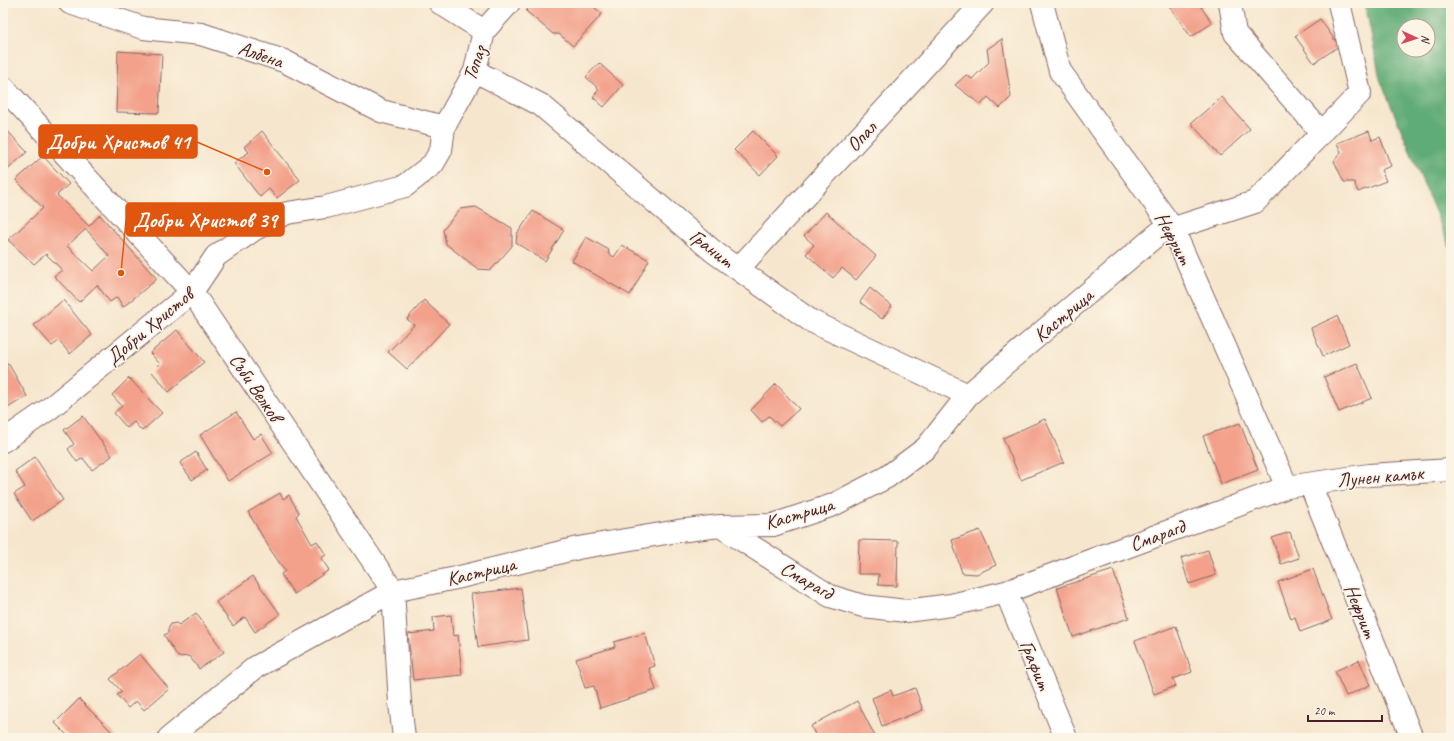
<svg xmlns="http://www.w3.org/2000/svg" width="1454" height="741" font-family="Caveat,sans-serif">
<style>
.forest{fill:#61ac76;stroke:#566650;fill-rule:evenodd}
.building{fill:#f3a18b;fill-rule:evenodd}
.lines{fill:none;stroke-linecap:round;stroke-linejoin:round}
.minor-casing{stroke:#866564;stroke-width:24}
.minor{stroke:#fff;stroke-width:22}
.labels{text-anchor:middle;stroke-width:3.5;stroke-linejoin:round;paint-order:stroke}
.street-label{font-size:20px;fill:#4a1f2b;stroke:#fcf5e5}
.leader{fill:none;stroke:#e0560e;stroke-width:1.5}
.callout-dot{fill:#e0560e;stroke:#fcf5e5;stroke-width:1.5}
.callout{fill:#e0560e;stroke:#e0560e;stroke-width:1.5}
.callout-label{font-size:21px;text-anchor:middle;font-weight:bold;fill:#fff}
</style>
<rect width="100%" height="100%" fill="#fcf5e5"/>
<filter id="ink" filterUnits="userSpaceOnUse"><feTurbulence type="fractalNoise" baseFrequency=".025" numOctaves="2"/><feDisplacementMap in="SourceGraphic" scale="8" xChannelSelector="R" yChannelSelector="G"/><feConvolveMatrix kernelMatrix="1 2 1 2 8 2 1 2 1" color-interpolation-filters="sRGB"/></filter>
<filter id="wash" filterUnits="userSpaceOnUse"><feTurbulence type="fractalNoise" baseFrequency=".012" numOctaves="4" result="noise"/><feDisplacementMap in="SourceGraphic" scale="16" xChannelSelector="R" yChannelSelector="G"/><feGaussianBlur stdDeviation="0.9" result="paint"/><feColorMatrix in="noise" values="0 0 0 0 0 0 0 0 0 0 0 0 0 0 0 0 0 1.4 0 .05"/><feComposite in="paint" operator="in"/></filter>
<g filter="url(#wash)">
<rect width="100%" height="100%" fill="#f6e6cd"/>
<path class="forest" d="M1365,3H1451V250L1380,79ZM1404,26H1428V50H1404Z"/>
<g id="blocks">
<path class="building" d="M533,3H581L585,6L589,3L602,14L573,46L559,34H553L526,11Z
M1167,3H1208L1201,7L1212,23L1191,37Z
M1320,19L1339,46L1314,63L1295,36Z
M1002,39L1011,97L1000,108L988,97L981,105L955,85L966,75L972,79L989,62L987,49Z
M118,51L162,54L159,113L116,112Z
M599,63L623,85L604,107L593,97L599,89L586,77Z
M1222,97L1250,129L1220,156L1191,123Z
M3,126L27,152L3,174Z
M262,131L300,180L277,198L269,189L260,197L234,163L249,152L244,147Z
M753,131L778,156L760,175L734,150Z
M1369,131L1372,140L1380,137L1391,166L1381,170L1386,181L1358,192L1354,182H1344L1334,161L1341,152L1337,143Z
M43,156L69,184L57,195L89,226L100,215L157,279L123,307L117,297L110,302L97,285L79,302L54,276L62,270L46,254L34,264L8,240L43,208L16,180ZM86,229L109,256L93,271L67,246Z
M476,207L512,228V246L491,270L478,269L446,244L443,230L460,209Z
M533,211L564,230L545,261L516,243L517,234Z
M826,212L876,256L856,280L842,268L833,278L806,254L814,245L804,236Z
M586,237L609,250L608,253L614,257L622,245L649,260L630,295L572,261Z
M870,288L892,306L882,319L860,302Z
M63,300L92,335L70,354L59,341L52,346L34,325Z
M424,300L449,324L407,369L388,352L414,325L407,319Z
M1337,316L1349,344L1323,356L1311,328Z
M177,330L204,362L169,392L152,372L160,364L150,353Z
M8,363L27,396L3,411V366Z
M1357,363L1372,398L1339,412L1324,377Z
M129,378L162,413L142,431L134,422L127,428L114,413L122,406L112,395Z
M776,384L799,409L780,426L769,416L762,422L751,410Z
M236,412L253,439L261,434L273,453L228,481L200,435Z
M83,416L112,456L92,470L83,458L77,462L68,449L74,444L64,430Z
M1045,419L1064,462L1021,480L1003,438Z
M1240,423L1258,470L1221,484L1203,436Z
M196,452L207,470L192,480L180,463Z
M35,457L63,500L32,521L14,494L25,487L15,471Z
M280,493L283,499L289,495L299,513L296,516L312,544L317,541L326,555L321,558L329,570L294,594L281,574L285,571L270,549L248,512Z
M980,530L996,565L977,574L962,573L952,540Z
M1290,532L1299,558L1281,564L1272,538Z
M859,540L898,541L897,586L878,585L879,574H858Z
M1208,550L1216,575L1189,584L1181,558Z
M1313,569L1332,620L1300,632L1295,617L1291,619L1278,582Z
M1113,570L1129,618L1073,637L1057,588Z
M253,576L280,614L255,632L245,617L233,626L216,602Z
M521,588L528,640L478,647L471,594Z
M196,613L224,652L199,669L189,656L178,657L164,635L168,633V629L171,624L176,623L179,625Z
M451,615L453,636L458,635L462,675L413,680L408,634L434,631L433,617Z
M1176,626L1192,672L1173,679L1176,686L1154,694L1135,641Z
M645,633L655,666L649,668L656,690L600,708L594,686L585,688L576,659L615,647L614,642Z
M140,654L169,689L144,710L136,701L128,708L117,695L122,692L110,679Z
M1359,660L1370,685L1346,696L1335,671Z
M915,688L923,710L882,726L872,698L891,690L893,696Z
M79,699L117,737L116,738H70L55,723Z
M857,701L876,738H817L811,726Z
M1386,733L1388,738H1373Z"/>
</g>
</g>
<g filter="url(#ink)">
<use href="#blocks" fill-opacity="0" stroke="#866564" stroke-width="1"/>
<g class="lines">
<g class="minor-casing">
<path id="minor" d="M70,3L143,28L201,34L284,61L381,111L444,127
M440,3L484,31
M1042,3L1060,71L1173,229L1287,487
M1230,3L1235,33L1322,133
M475,71L541,105L714,252L811,321L968,395
M3,87L192,292L393,591L400,703L404,738
M738,269L983,3
M3,441L49,409L192,292L216,256L255,229L287,213L326,207L405,186L433,164L441,150L444,127L475,71L484,31L509,3
M1310,484L1412,738
M720,526L830,596L863,606L906,611L951,605L1006,592L1287,487L1369,475L1451,470
M1006,592L1066,738
M169,738L256,667L393,591L456,578L578,548L678,531L720,526L773,525L833,505L887,477L926,448L968,395L1159,233L1255,202L1360,93L1339,3"/>
</g>
<use href="#minor" class="minor"/>
</g>
</g>
<g class="labels">
<g class="street-label">
<text transform="translate(261 54) rotate(19)" y="7">Албена</text>
<text transform="translate(474 63) rotate(-71)" y="7">Топаз</text>
<text transform="translate(861 136) rotate(-47)" y="7">Опал</text>
<text transform="translate(1174 238) rotate(62)" y="7">Нефрит</text>
<text transform="translate(712 248) rotate(38)" y="7">Гранит</text>
<text transform="translate(1063 315) rotate(-40)" y="7">Кастрица</text>
<text transform="translate(149 326) rotate(-40)" y="7">Добри Христов</text>
<text transform="translate(256 387) rotate(56)" y="7">Съби Велков</text>
<text transform="translate(1380 476) rotate(-5)" y="7">Лунен камък</text>
<text transform="translate(799 513) rotate(-16)" y="7">Кастрица</text>
<text transform="translate(1157 535) rotate(-20)" y="7">Смарагд</text>
<text transform="translate(481 571) rotate(-13)" y="7">Кастрица</text>
<text transform="translate(807 580) rotate(30)" y="7">Смарагд</text>
<text transform="translate(1361 611) rotate(68)" y="7">Нефрит</text>
<text transform="translate(1036 665) rotate(68)" y="7">Графит</text>
</g>
</g>
<path class="leader" d="M267 172L197 142M121 273L126 220"/>
<g class="callout-dot">
<circle cx="267" cy="172" r="4"/>
<circle cx="121" cy="273" r="4"/>
</g>
<g class="callout">
<rect x="39" y="125" width="158" height="33" rx="4"/>
<rect x="126" y="203" width="158" height="33" rx="4"/>
</g>
<g class="callout-label">
<text x="118" y="149">Добри Христов 41</text>
<text x="205" y="227">Добри Христов 39</text>
</g>
<rect width="1454" height="741" fill="none" stroke="#fcf5e5" stroke-width="16"/>
<g transform="translate(1416 38) rotate(93)"><circle r="19" fill="#fcf5e5" stroke="#b59f9b"/>
<path d="M0-3L7 15L0 10L-7 15Z" fill="#d1495b"/>
<text y="-6" font-size="11" font-weight="bold" text-anchor="middle" fill="#4a1f2b">N</text>
</g>
<path d="M1308 715v6h74v-6" fill="none" stroke="#4a1f2b" stroke-width="2"/>
<text x="1314" y="715" font-size="12" fill="#4a1f2b" stroke="#fcf5e5" stroke-width="3" paint-order="stroke">20 m</text>
</svg>
